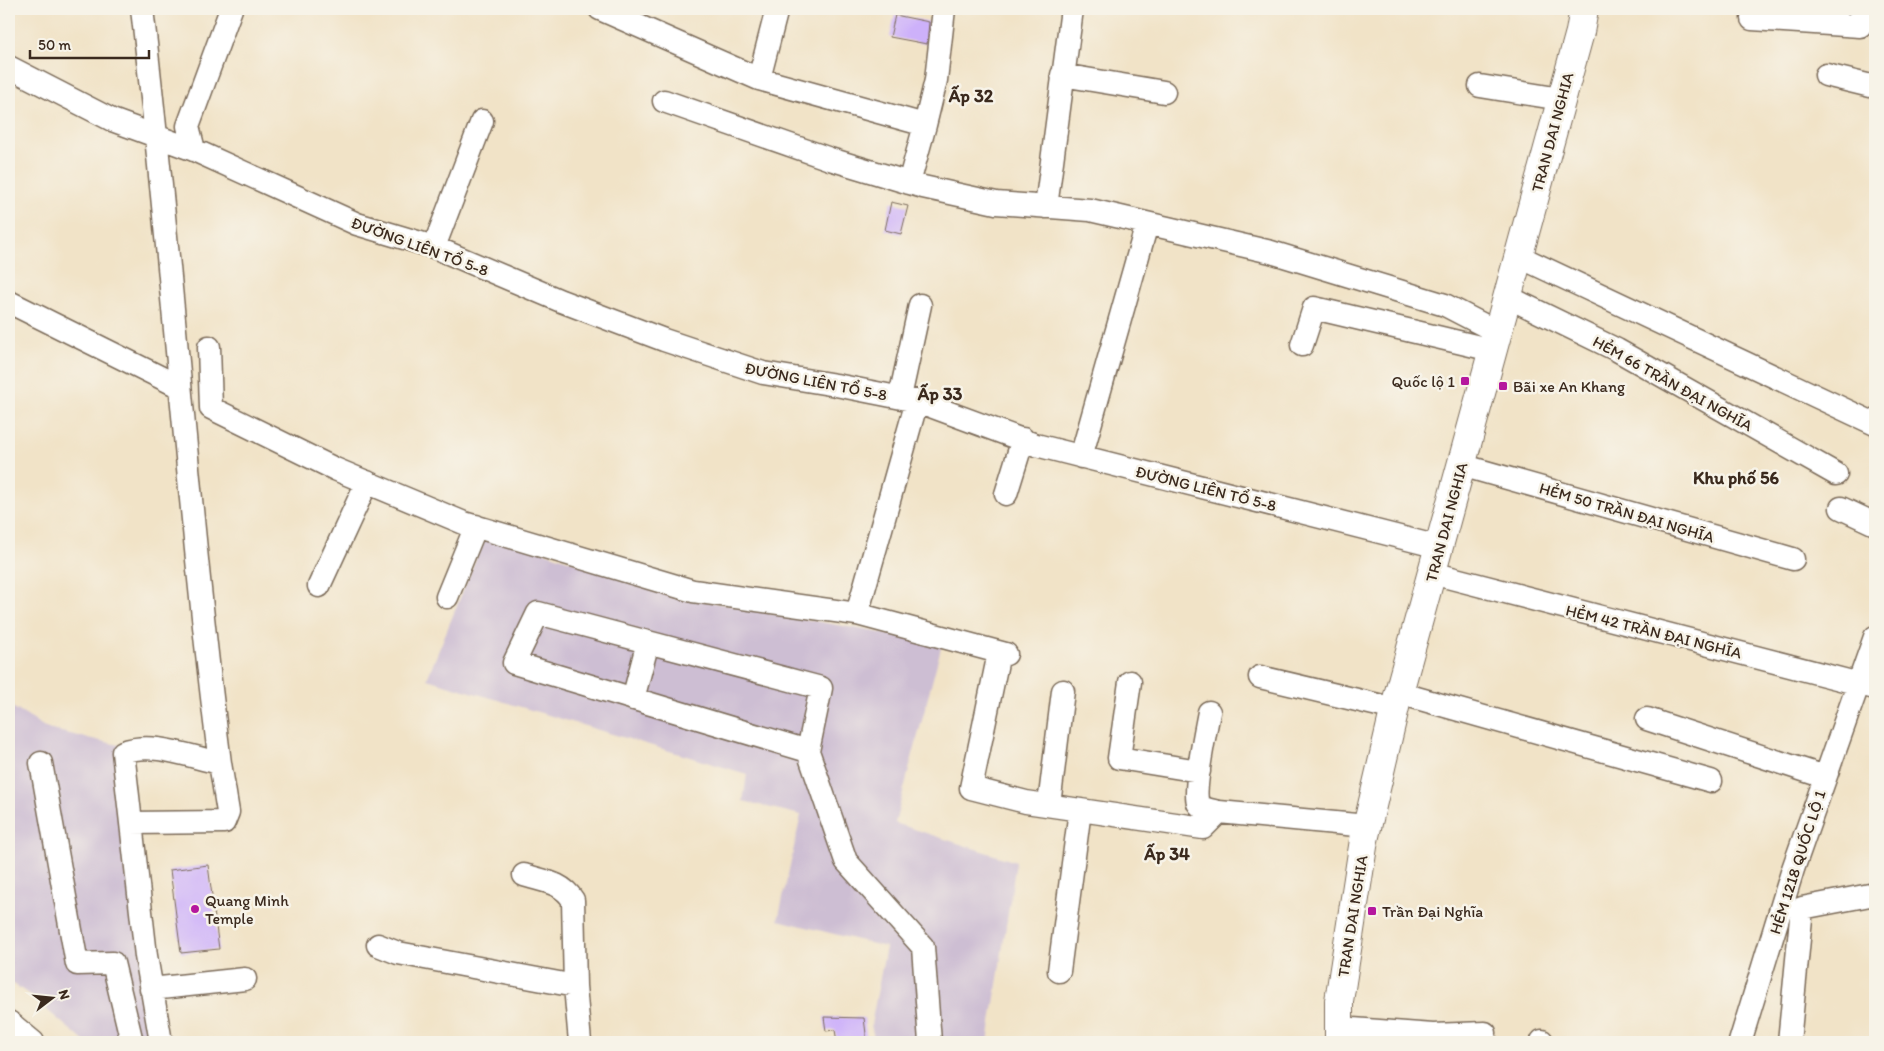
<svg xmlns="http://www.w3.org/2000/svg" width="1884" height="1051" font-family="Itim,sans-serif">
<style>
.industrial{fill:#cdbed3}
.building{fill:#cdb1fa}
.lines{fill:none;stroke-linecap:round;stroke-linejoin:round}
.minor-casing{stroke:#7b6b59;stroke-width:25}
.major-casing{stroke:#7b6b59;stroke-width:30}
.minor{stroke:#fff;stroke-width:22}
.major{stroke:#fff;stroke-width:28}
.poi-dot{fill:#b5179e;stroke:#f7f3e8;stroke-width:2}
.labels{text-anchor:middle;stroke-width:5;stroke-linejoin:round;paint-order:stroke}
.street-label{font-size:16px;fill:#3b2a1e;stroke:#f7f3e8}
.poi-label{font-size:16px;fill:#3b2a1e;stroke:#f7f3e8;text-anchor:start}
.neighbourhood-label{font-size:18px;font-weight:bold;fill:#3b2a1e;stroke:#f7f3e8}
</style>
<rect width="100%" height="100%" fill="#f7f3e8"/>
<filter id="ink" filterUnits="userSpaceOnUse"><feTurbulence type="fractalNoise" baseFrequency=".02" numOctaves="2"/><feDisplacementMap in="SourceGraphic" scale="10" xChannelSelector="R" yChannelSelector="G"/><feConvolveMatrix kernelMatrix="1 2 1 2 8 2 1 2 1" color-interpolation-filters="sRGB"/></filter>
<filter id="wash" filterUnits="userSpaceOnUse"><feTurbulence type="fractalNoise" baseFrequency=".0096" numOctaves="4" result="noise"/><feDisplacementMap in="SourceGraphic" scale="20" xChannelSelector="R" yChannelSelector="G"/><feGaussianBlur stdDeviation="1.12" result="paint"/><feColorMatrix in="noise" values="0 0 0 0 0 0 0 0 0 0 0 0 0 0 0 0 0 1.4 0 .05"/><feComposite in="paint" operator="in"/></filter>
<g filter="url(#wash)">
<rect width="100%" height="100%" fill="#f1e3c7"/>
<path class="industrial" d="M487,532L667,594L942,644L895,823L1016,862L988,1042H875L871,1025L886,947L778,920L801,815L743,801L747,774L427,679Z
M9,705L48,729L123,746L158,1042H85L27,993L9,981Z"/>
<g id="blocks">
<path class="building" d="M895,15L929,22L927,44L890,37Z
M891,202L908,206L901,234L885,230Z
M208,865L219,949L181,953L170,870Z
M824,1017L864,1018L867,1042H837L835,1030L826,1031Z"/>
</g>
</g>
<g filter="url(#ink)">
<use href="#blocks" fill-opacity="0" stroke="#7b6b59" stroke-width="1"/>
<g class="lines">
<g class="minor-casing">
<path id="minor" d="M142,9C172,260 188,512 220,763C190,757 153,741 123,752L146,956L161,1042
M600,9L759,79L925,125L909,183
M1752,19L1860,26L1861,9
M9,67L112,120L194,150L357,224L434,247L561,301L664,340L763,373L836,385L917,401L1036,445L1439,547
M1062,75L1164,92
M1826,75L1875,87
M759,79L777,9
M1480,86L1561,99
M664,101L830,159L923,187L996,203L1090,210L1271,252L1445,305L1497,332
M925,125L936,80L944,9
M194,150L188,126L231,9
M1046,207L1072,9
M434,247L482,121
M1518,256L1875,424
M1508,297L1617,350L1836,474
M9,302L180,387
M1302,345L1314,308L1492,350
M209,347L211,408L335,469L464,523L693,591L857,614L1006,654
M900,397L920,305
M1081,457L1147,224
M1461,465L1793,559
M1006,494L1023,439
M1841,508L1875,524
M1432,573L1875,688
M319,586L367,482
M447,597L476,526
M857,614L917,401
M999,653L971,788L1026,802L1203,828L1219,812L1367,826
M1260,677L1395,709
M1130,682L1119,758L1199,771
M1399,693L1711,781
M633,699L648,642
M1209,712C1206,728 1193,791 1198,803C1202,810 1213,810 1219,812
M1647,719L1825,777
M808,751L514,663L538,613L821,688L808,751L846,861L923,947L930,1042
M41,763L77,964L113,963L132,1042
M1049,805L1063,691
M131,823L224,822L228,812L220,763
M524,875C543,881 562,882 573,900L575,986L580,1042
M378,945L398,953L575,986
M1059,971L1080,810
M151,989L245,979
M9,1022L33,1042
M1339,1028L1433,1035L1485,1033
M1542,1042V1041
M1740,1042L1793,869L1875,637
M1789,1042L1802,908L1875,894"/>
</g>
<g class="major-casing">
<path id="major" d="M1339,1042V1001L1364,840L1396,703L1580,32L1584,9"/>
</g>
<use href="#minor" class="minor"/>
<use href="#major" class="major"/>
</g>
</g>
<g class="poi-dot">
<rect x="1460" y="376" width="10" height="10" rx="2.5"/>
<rect x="1498" y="381" width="10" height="10" rx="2.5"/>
<circle cx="195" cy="909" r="5"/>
<rect x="1367" y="906" width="10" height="10" rx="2.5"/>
</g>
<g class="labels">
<g class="street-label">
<text transform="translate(1552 132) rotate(-75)" y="6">TRAN DAI NGHIA</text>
<text transform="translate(420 246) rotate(20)" y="6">ĐƯỜNG LIÊN TỔ 5-8</text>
<text transform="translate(816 381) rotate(11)" y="6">ĐƯỜNG LIÊN TỔ 5-8</text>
<text transform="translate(1673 383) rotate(29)" y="6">HẺM 66 TRẦN ĐẠI NGHĨA</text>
<text transform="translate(1206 488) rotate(14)" y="6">ĐƯỜNG LIÊN TỔ 5-8</text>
<text transform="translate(1627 512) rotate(16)" y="6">HẺM 50 TRẦN ĐẠI NGHĨA</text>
<text transform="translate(1446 522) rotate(-75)" y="6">TRAN DAI NGHIA</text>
<text transform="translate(1654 631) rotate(14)" y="6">HẺM 42 TRẦN ĐẠI NGHĨA</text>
<text transform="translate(1797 862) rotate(-72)" y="6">HẺM 1218 QUỐC LỘ 1</text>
<text transform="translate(1352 916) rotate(-81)" y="6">TRAN DAI NGHIA</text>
</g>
<g class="poi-label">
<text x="1455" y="387" text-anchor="end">Quốc lộ 1</text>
<text x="1513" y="392">Bãi xe An Khang</text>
<text x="205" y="906">Quang Minh<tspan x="205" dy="18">Temple</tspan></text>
<text x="1382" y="917">Trần Đại Nghĩa</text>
</g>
<g class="neighbourhood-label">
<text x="971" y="102">Ấp 32</text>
<text x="940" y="400">Ấp 33</text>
<text x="1736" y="484">Khu phố 56</text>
<text x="1167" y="860">Ấp 34</text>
</g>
</g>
<rect width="1884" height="1051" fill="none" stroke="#f7f3e8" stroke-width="30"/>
<g transform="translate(52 998) rotate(74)" stroke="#f7f3e8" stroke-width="4" paint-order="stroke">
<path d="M0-4L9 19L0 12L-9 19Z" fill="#3b2a1e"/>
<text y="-8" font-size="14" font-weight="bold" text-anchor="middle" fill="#3b2a1e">N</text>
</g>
<path d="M30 50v8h119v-8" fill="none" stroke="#3b2a1e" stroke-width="2.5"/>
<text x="38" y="50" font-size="15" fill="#3b2a1e" stroke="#f7f3e8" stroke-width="4" paint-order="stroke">50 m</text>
</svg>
